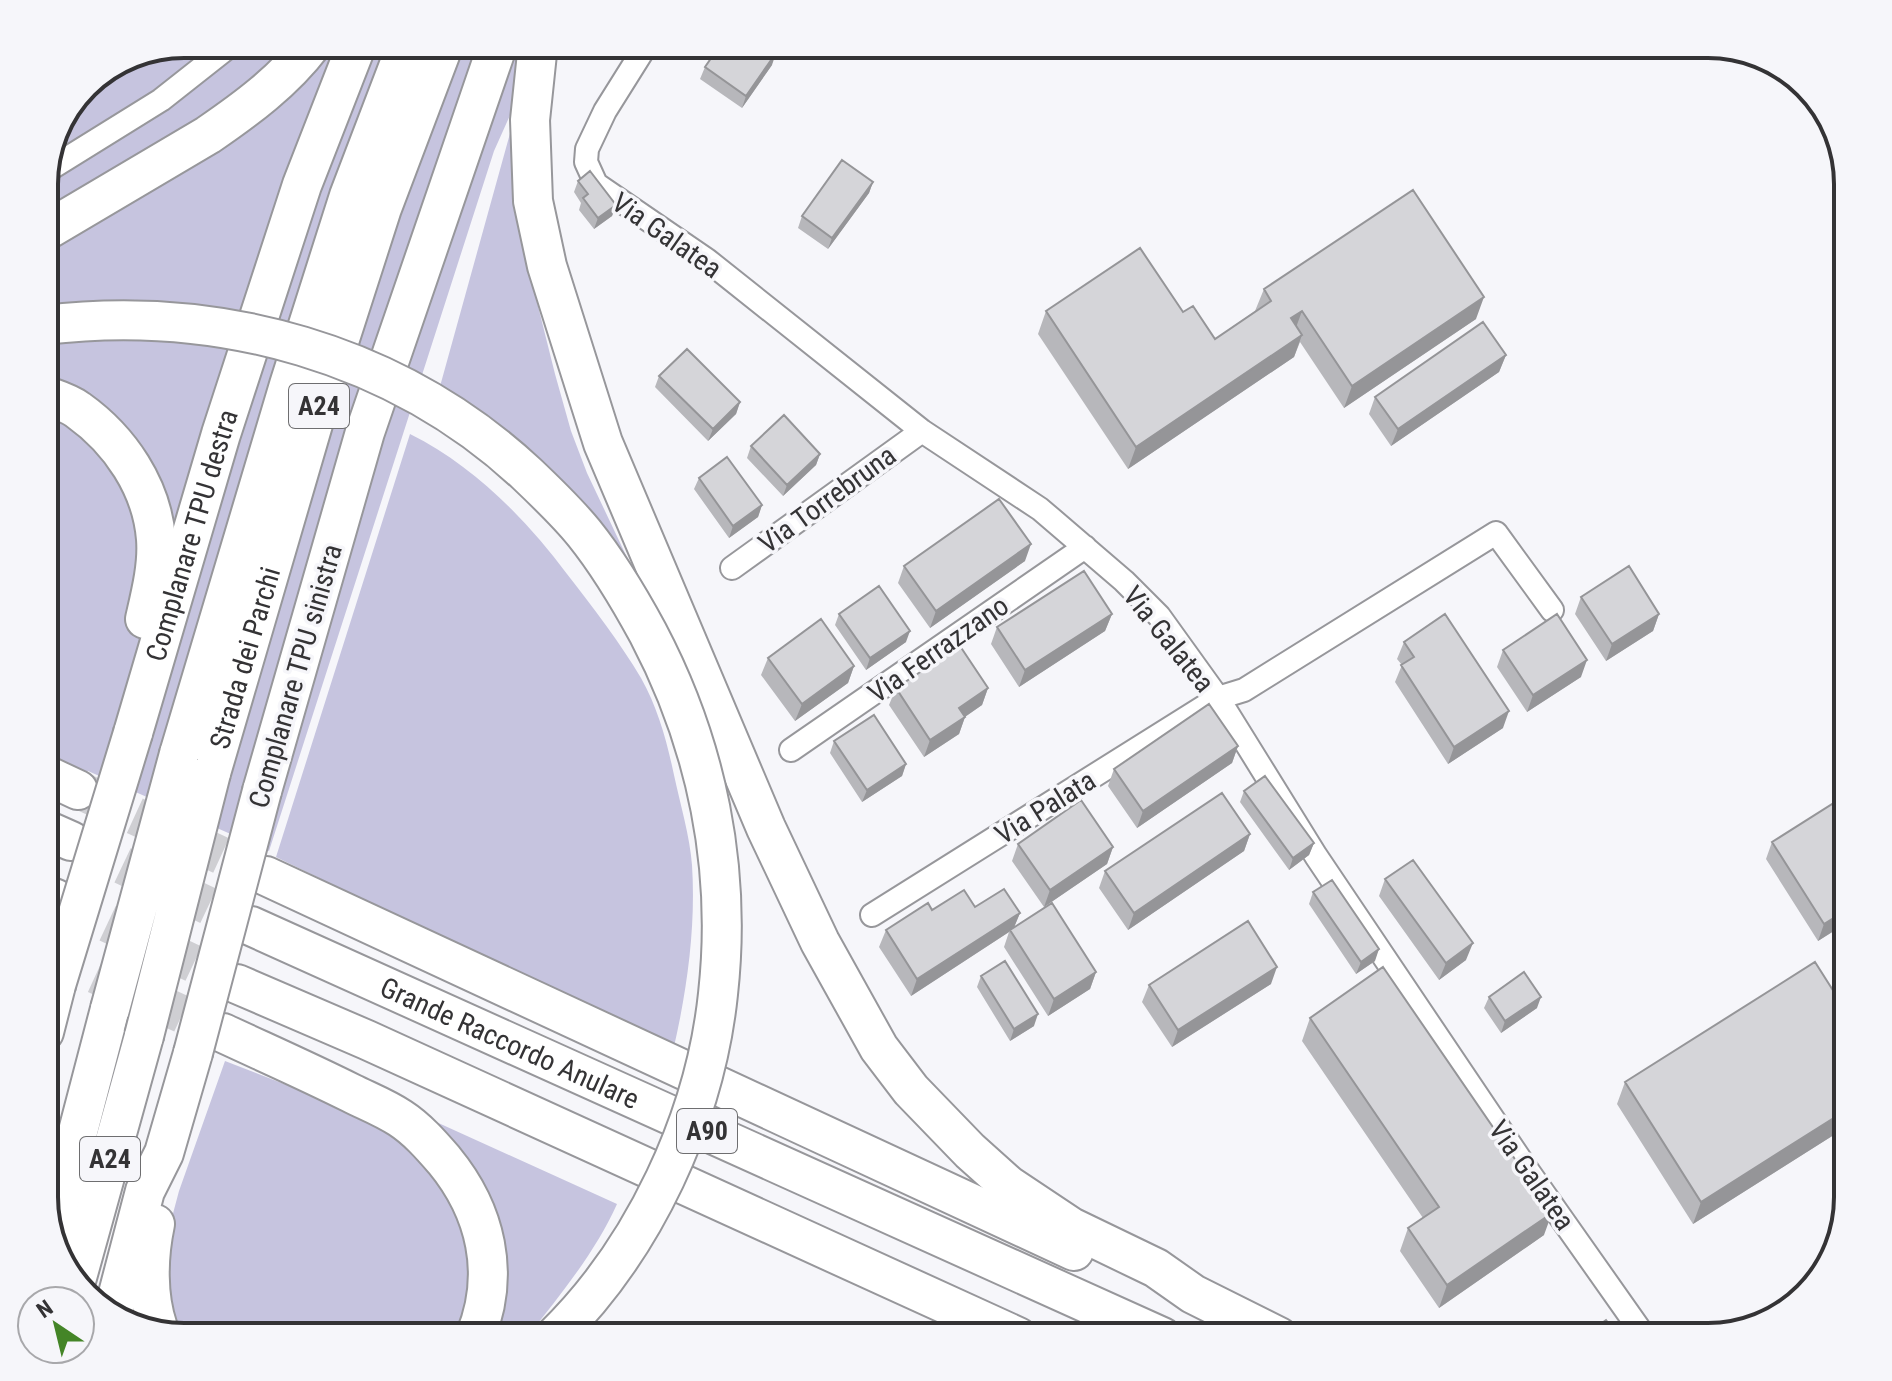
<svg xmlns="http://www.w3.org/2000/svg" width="1892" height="1381" font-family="'Roboto Condensed',sans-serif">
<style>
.green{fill:#c6c4df}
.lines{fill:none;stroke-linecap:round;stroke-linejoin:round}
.motorway-tunnel{stroke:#cfcfd3;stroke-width:38;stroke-dasharray:38 19;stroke-linecap:butt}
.minor-casing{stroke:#97979b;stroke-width:26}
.motorway-casing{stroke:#97979b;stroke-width:42}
.minor{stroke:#fff;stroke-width:22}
.motorway{stroke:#fff;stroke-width:38}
.motorway-bridge-casing{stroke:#97979b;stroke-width:42;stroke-linecap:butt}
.motorway-bridge{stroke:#fff;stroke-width:38}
.wall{fill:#b7b7bb}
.shaded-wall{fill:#959598}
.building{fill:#d5d5d9;stroke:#959598;stroke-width:2}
.labels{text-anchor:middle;stroke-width:7;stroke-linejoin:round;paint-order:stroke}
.shield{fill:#f6f6fa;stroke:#6e6e70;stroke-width:2}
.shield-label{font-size:26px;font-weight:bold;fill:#343335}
.street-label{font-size:28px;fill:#343335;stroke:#f6f6fa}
.rim{fill:none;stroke:#343335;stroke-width:4}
</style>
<rect width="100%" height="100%" fill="#f6f6fa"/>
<path class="green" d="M185,44H542L494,151L269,851L88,771L87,772L44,752V175L59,122L92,79Z
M514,119L513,206L555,374L571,431L587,473L641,587L439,390Z
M410,434C474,466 525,518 567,574C592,606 621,644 641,678C658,708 667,742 674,775C680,803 690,837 692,865C696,927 687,991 673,1051L276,857Z
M225,1061L361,1114L421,1152L475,1248L462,1337L182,1336L172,1310L168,1285L171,1221L179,1191Z
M401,1106L617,1204C595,1253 560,1295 527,1337H492L505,1276L503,1239L495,1209L480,1179Z"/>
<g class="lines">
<path class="motorway-tunnel" d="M83,792L266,876
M71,841L251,926
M56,899L237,984
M44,951L223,1033"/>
<g class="minor-casing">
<path id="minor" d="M647,44L605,111L587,149L586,162L596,184L707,260L922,431L1040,509L1124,581L1159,616L1218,698L1316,856L1528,1171L1645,1337
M45,172L161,100L232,44
M732,568L922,431
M791,750L1085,547
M872,915L1218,698L1244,690L1496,533L1552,610"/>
</g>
<g class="motorway-casing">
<g id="motorway">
<path d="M538,44L530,120L533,201L547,266L603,443L766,828L820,942L879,1048L911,1090L970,1151L1008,1185L1071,1227L1156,1268L1193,1294L1279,1337"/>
<path d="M44,232L208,135C246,109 284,81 312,44"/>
<path d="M44,395C55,399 69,403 78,410C120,440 152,487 156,539C158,565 151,593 145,619"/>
<path id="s1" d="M133,733L221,434L302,185L357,44"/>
<path d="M179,754L289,385L349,196L407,44"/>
<path id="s2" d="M211,773L318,407L382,208L444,44"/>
<path d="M44,774L78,790"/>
<path d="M262,791L365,432L498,44"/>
<path d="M44,829L71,841"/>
<path d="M266,876L1074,1251"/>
<path d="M44,894L56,899"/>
<path id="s3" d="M251,926L1162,1337"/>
<path d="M237,984L367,1040L1018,1337"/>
<path d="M44,1032L56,985"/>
<path d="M223,1033C266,1053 309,1072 351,1093C367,1101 385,1108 400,1118C417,1129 431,1145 444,1160C486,1211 501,1274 475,1337"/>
<path d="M155,1224C148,1257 147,1296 158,1328"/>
<path d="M52,1231L110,1009"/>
<path d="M76,1281L144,1036"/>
<path d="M113,1313L145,1191L164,1153L193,1053"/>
</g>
</g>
<use href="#minor" class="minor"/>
<use href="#motorway" class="motorway"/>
<g class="motorway-bridge-casing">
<path id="motorway-bridge" d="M44,325C219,304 397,353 527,474C547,493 567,512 584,533C609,564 629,598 648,633C707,745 732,868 718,994C705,1118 644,1249 554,1337
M56,985L133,733
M110,1009L179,754
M144,1036L211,773
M193,1053L262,791"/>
</g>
<use href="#motorway-bridge" class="motorway-bridge"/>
</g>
<path class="wall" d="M135,63L97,93L89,83L92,79Z
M772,65L742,108L700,79L705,67Z
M578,181L616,205L612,216L594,229L579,210L581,203L574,192Z
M873,182L869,193L828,249L798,228L802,216Z
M1264,289L1476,319L1344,408L1300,342L1294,357L1128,469L1038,334L1046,311L1183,312L1215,339L1255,311Z
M1506,355L1499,372L1391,446L1369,414L1375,397Z
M659,376L740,402L736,414L708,441L655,387Z
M751,446L820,454L816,465L783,496L747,458Z
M699,478L762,505L758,517L729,538L694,489Z
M1025,561L930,628L898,583L904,566Z
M1581,597L1659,614L1653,631L1606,661L1575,614Z
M839,614L906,642L866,670L835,625Z
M1112,614L1105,631L1019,687L991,644L997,627Z
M1404,642L1503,728L1448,764L1395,682L1402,665L1397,659Z
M1503,650L1581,677L1527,712L1497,667Z
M768,658L854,666L848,683L795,721L761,675Z
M896,688H988L982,705L965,717L959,734L924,757L889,705Z
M834,741L906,764L902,776L862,802L830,753Z
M1238,746L1232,763L1137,828L1108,786L1114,769Z
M1244,791L1314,843L1309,855L1289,870L1240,802Z
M1250,834L1244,851L1128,930L1099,888L1105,871Z
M1772,842L1848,922L1818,941L1766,859Z
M1018,844L1113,847L1107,864L1044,907L1012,861Z
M1385,879L1466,960L1439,980L1379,896Z
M1313,892L1375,961L1356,974L1309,904Z
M975,907L1020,913L1014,927L1096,972L1090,989L1048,1016L1004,947L1009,932L911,996L879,947L886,930L932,910Z
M981,976L1034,1026L1010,1041L977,987Z
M1271,984L1172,1047L1142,1002L1149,985Z
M1489,997L1537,1008L1501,1033L1484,1008Z
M1848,1014V1126L1693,1224L1617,1104L1625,1082Z
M1310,1018L1544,1235L1439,1308L1400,1251L1408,1228L1423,1218L1302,1041Z"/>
<path class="shaded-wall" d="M776,53L772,65L742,108L746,96Z
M135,63V64L97,93L101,81L116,70Z
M873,182L869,193L828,249L832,238Z
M616,205L612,216L594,229L598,218Z
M1484,297L1476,319L1344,408L1352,386Z
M1302,311L1294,333L1291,318Z
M1302,335L1294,357L1128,469L1136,447Z
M1506,355L1499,372L1391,446L1398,429Z
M740,402L736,414L708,441L713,429Z
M820,454L816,465L783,496L787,485Z
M762,505L758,517L729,538L733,526Z
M1031,544L1025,561L930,628L936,611Z
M1112,614L1105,631L1019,687L1025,670Z
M1659,614L1653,631L1606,661L1612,644Z
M910,631L906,642L866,670L870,658Z
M1587,660L1581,677L1527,712L1533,695Z
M854,666L848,683L795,721L802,704Z
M988,688L982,705L953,725L959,708Z
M1509,711L1503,728L1448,764L1454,747Z
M965,717L959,734L924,757L930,740Z
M1238,746L1232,763L1137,828L1143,811Z
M906,764L902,776L862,802L867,790Z
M1250,834L1244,851L1128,930L1134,913Z
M1314,843L1309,855L1289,870L1293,858Z
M1113,847L1107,864L1044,907L1050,890Z
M1848,909V922L1818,941L1824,924Z
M1020,913L1013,930H1010L1009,932L911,996L917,979Z
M1473,943L1466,960L1439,980L1446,963Z
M1379,949L1375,961L1356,974L1361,962Z
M1277,967L1271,984L1172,1047L1178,1030Z
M1096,972L1090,989L1048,1016L1054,999Z
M1541,997L1537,1008L1501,1033L1505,1021Z
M1038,1014L1034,1026L1010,1041L1014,1029Z
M1848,1109V1126L1693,1224L1701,1202Z
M1552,1213L1544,1235L1439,1308L1447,1285Z"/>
<path class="building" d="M721,44H762L776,53L746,96L705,67Z
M116,70L101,81L97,77Z
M842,160L873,182L832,238L802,216Z
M590,171L616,205L598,218L583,198L588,194L578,181Z
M1413,190L1484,297L1352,386L1302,311L1291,318L1302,335L1136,447L1046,311L1140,248L1183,312L1193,306L1215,339L1271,301L1264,289Z
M1483,322L1506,355L1398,429L1375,397Z
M687,349L740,402L713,429L659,376Z
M784,415L820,454L787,485L751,446Z
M727,457L762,505L733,526L699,478Z
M999,499L1031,544L936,611L904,566Z
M1629,566L1659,614L1612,644L1581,597Z
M1084,571L1112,614L1025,670L997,627Z
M879,586L910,631L870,658L839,614Z
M1445,614L1509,711L1454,747L1401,665L1414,657L1404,642Z
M1557,614L1587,660L1533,695L1503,650Z
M821,619L854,666L802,704L768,658Z
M960,646L988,688L959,708L965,717L930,740L896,688Z
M1209,704L1238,746L1143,811L1114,769Z
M874,715L906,764L867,790L834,741Z
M1265,776L1314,843L1293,858L1244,791Z
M1222,793L1250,834L1134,913L1105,871Z
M1081,800L1113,847L1050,890L1018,844Z
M1837,801L1848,819V909L1824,924L1772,842Z
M1413,860L1473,943L1446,963L1385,879Z
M1332,880L1379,949L1361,962L1313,892Z
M1004,889L1020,913L917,979L886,930L928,903L932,910L964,890L975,907Z
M1052,903L1096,972L1054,999L1010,930Z
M1248,921L1277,967L1178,1030L1149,985Z
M1005,961L1038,1014L1014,1029L981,976Z
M1815,962L1848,1014V1109L1701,1202L1625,1082Z
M1383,967L1552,1213L1447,1285L1408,1228L1439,1207L1310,1018Z
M1524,972L1541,997L1505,1021L1489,997Z
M1606,1320L1619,1337H1582Z"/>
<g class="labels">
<g class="shield">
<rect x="289" y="384" width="60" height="44" rx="6"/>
<rect x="677" y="1109" width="60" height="44" rx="6"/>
<rect x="80" y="1137" width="60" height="44" rx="6"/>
</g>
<g class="shield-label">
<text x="319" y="415">A24</text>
<text x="707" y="1140">A90</text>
<text x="110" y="1168">A24</text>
</g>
<g class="street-label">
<text transform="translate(667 235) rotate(35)" y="10">Via Galatea</text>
<text transform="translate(827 499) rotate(-36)" y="10">Via Torrebruna</text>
<text dy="10" stroke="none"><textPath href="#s1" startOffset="206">Complanare TPU destra</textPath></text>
<text transform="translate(1169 639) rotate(51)" y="10">Via Galatea</text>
<text transform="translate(938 649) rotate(-35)" y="10">Via Ferrazzano</text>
<text dy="10" stroke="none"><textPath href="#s2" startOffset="120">Strada dei Parchi</textPath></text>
<text transform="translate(295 676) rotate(-74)" y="10">Complanare TPU sinistra</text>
<text transform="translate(1045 807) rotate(-32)" y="10">Via Palata</text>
<text dy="10" stroke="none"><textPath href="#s3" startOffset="284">Grande Raccordo Anulare</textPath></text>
<text transform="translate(1532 1175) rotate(55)" y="10">Via Galatea</text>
</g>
</g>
<path d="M0 0H1892V1381H0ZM184 58H1708A126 126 0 0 1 1834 184V1197A126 126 0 0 1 1708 1323H184A126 126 0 0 1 58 1197V184A126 126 0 0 1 184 58Z" fill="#f6f6fa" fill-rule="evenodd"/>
<path class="rim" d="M184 58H1708A126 126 0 0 1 1834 184V1197A126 126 0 0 1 1708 1323H184A126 126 0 0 1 58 1197V184A126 126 0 0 1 184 58Z"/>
<g transform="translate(56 1325) rotate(325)"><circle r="38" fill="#f6f6fa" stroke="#a8a8ab" stroke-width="2"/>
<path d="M0-6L14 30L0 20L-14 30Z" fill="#448527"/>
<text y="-12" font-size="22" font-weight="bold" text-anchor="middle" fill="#343335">N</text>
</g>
</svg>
